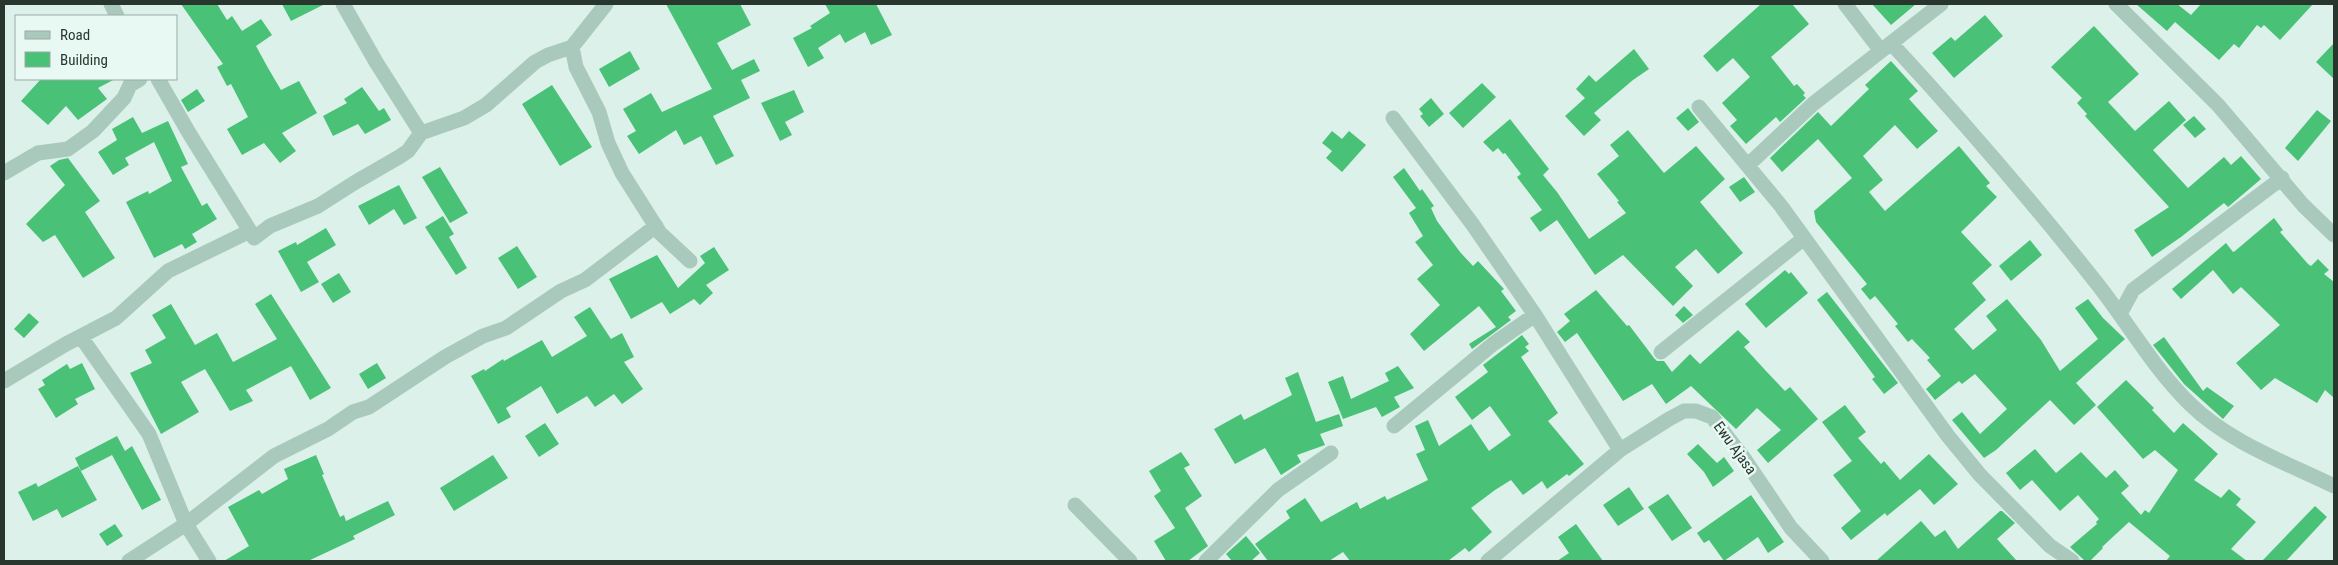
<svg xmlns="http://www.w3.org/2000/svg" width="2338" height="565" font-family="'Roboto Condensed',sans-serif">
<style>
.building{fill:#49c177}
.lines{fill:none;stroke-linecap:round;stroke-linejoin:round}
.minor{stroke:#a8c9bb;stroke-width:15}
.labels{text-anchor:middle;stroke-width:5;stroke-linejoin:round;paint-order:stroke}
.street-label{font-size:15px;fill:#28362e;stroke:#e8f9f3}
</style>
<rect width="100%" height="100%" fill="#dcf1ea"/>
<path class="building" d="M181,4H217L227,20L232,16L242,31L261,19L272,35L256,46L268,68L281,90L299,81L317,113L282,133L296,151L280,163L264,143L242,155L227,129L248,117L231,84L227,86L217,67L223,64Z
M282,4H325L291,21Z
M666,4H740L751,25L717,43L732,70L754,59L760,71L741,80L750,98L713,116L734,156L716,165L701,136L684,145L676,130L639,154L627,136L636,131L623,109L651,93L662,112L712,89Z
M825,4H876L892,35L871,45L865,32L845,43L840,34L818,48L824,58L808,67L793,38L812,28L810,26L830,13Z
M1761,4H1792L1809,24L1771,57L1794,86L1797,84L1805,93L1803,95L1806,98L1780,122L1776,117L1746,144L1730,126L1737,120L1722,103L1750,77L1733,58L1717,72L1703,56Z
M1872,4H1916L1891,25Z
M2136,4H2177L2191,15L2201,4H2313L2280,40L2264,25L2261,28L2257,25L2239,48L2234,44L2219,60L2175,22L2167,31Z
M1985,15L2003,36L1954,78L1932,53L1951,37L1955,41Z
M2094,26L2139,74L2108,102L2135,131L2169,101L2186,120L2153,150L2188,188L2224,157L2231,165L2241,156L2261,179L2228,207L2224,203L2181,237L2152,257L2134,230L2169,207L2085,116L2087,114L2077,103L2082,98L2051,67Z
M2334,43V79L2316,62Z
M1634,49L1649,69L1633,80L1594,113L1601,120L1584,136L1565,116L1585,98L1576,89L1589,75L1596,82Z
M630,51L640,69L609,87L599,69Z
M1891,61L1918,91L1909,99L1938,131L1917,149L1895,125L1863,156L1883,180L1869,192L1885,211L1959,146L1990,183L1986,186L1997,197L1961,232L1992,265L1972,283L1986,300L1954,329L1973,350L1997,330L1986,316L2007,299L2041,340L2060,371L2098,339L2075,308L2088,299L2103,318L2125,339L2076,383L2096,405L2074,425L2050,400L1996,450L1984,458L1952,420L1962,412L1980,434L2007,409L1975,374L1962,384L1959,381L1935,400L1926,389L1941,376L1927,360L1930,358L1912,339L1908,342L1895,326L1898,324L1875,296L1870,300L1861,289L1867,284L1816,222L1814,211L1852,178L1818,139L1782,172L1770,158L1818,112L1831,126L1869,89L1865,85Z
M41,79H115L98,88L107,99L78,120L66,106L48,125L21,101Z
M1482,83L1496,97L1463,128L1449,113Z
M552,85L592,147L560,166L522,104Z
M362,87L379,111L384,108L391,120L365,134L358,124L333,136L323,116L347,103L344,99Z
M197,89L205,101L188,112L181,100Z
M794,90L804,112L785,122L792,135L780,141L761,103Z
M1431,98L1444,114L1429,127L1420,116L1423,114L1419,109Z
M1688,108L1699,122L1688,131L1676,118Z
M2317,110L2331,121L2298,161L2285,148Z
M2194,116L2206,129L2195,138L2183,125Z
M133,117L142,133L168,121L188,164L181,167L202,206L207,203L217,219L192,234L197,242L185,249L182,244L154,258L126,202L148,191L149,194L172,181L154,142L125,158L129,165L113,175L98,152L117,140L112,129Z
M1510,119L1549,169L1543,175L1557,192L1589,239L1626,213L1617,202L1619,201L1597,174L1619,156L1610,145L1628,130L1664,173L1696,146L1725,179L1700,202L1743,253L1718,274L1696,249L1675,267L1693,286L1673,306L1623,255L1595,275L1557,220L1540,232L1530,218L1542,210L1517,177L1521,174L1505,153L1503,154L1498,148L1493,152L1483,142Z
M1332,131L1342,139L1349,131L1366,145L1342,172L1326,158L1332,151L1322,143Z
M68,158L100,201L85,212L115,258L83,278L55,235L43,242L26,224L65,185L50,166L59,160Z
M440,167L468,213L450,223L422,177Z
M1404,168L1420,191L1422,189L1434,206L1431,208L1437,221L1460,252L1473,266L1478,261L1504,289L1501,291L1516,311L1508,317L1511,320L1472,349L1469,344L1496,327L1479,306L1424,351L1410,334L1440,305L1417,279L1433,265L1415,242L1423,236L1409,213L1416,208L1393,177Z
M1744,177L1755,192L1740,202L1729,187Z
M399,185L417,218L404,225L394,209L369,225L358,206Z
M443,216L454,234L449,237L467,268L456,275L425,227Z
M2274,218L2283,230L2280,232L2308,264L2311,266L2318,259L2329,270L2324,274L2334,282V398L2325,390L2317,403L2275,378L2261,390L2236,363L2280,325L2241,287L2233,294L2213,270L2181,299L2172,289L2226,243L2233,252L2235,251Z
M326,228L336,245L307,262L319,282L301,292L278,251L296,242L297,245Z
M2030,240L2042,255L2011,281L1999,266Z
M517,246L537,277L518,289L498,258Z
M714,247L729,270L706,285L713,293L700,305L694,299L670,314L662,302L631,319L609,279L657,255L678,288L705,263L700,256Z
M1785,270L1789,274L1791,272L1808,293L1766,328L1745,304Z
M339,273L351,292L333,303L321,284Z
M1596,290L1627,326L1629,325L1654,358L1657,361H1664L1672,372L1690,354L1700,364L1738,330L1750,342L1744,347L1766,371L1785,391L1790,387L1818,419L1768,463L1757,450L1781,430L1757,408L1736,429L1691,386L1666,404L1652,384L1623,401L1577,333L1565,342L1557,332L1570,321L1564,314Z
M1827,292L1898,383L1884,394L1872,379L1875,377L1849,342L1817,300Z
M271,294L331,388L310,400L291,366L246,390L253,401L230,411L205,369L181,382L199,412L161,434L130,373L152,363L145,350L166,338L152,315L171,304L195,345L217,333L233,362L277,339L255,304Z
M1684,306L1693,315L1683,323L1675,315Z
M590,307L611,339L622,333L634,357L624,362L643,389L622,404L614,394L595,407L587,396L557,414L541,386L506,408L511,417L498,424L471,376L484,369L485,371L503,359L504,361L542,340L552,357L587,336L574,317Z
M29,313L39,322L24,338L14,329Z
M1522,335L1529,344L1525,347L1529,351L1521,357L1558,413L1548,421L1584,464L1569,476L1567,474L1547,489L1542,481L1523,495L1511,480L1495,490L1471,508L1492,532L1469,552L1465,548L1448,561H1350L1343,552L1329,561H1268L1255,544L1290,518L1286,511L1305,498L1321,522L1357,502L1360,509L1385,496L1387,500L1428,480L1416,454L1425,450L1415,426L1428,420L1439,446L1471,424L1489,451L1511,435L1490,406L1472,420L1455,397L1488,372L1483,365Z
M2164,337L2203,391L2207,387L2234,406L2223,419L2184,384L2153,345Z
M82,363L95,389L75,399L78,404L56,418L38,389L45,385L42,380L67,364L70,369Z
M377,363L386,378L368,389L359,374Z
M1398,366L1414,388L1394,397L1400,407L1382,417L1376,407L1343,419L1328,382L1343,376L1351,399L1389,381L1385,373Z
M1298,372L1316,422L1339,414L1343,426L1320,434L1325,445L1297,455L1301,462L1281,475L1265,448L1235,464L1214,429L1241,414L1244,420L1292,395L1285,378Z
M2126,380L2154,408L2152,410L2174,433L2183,423L2218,454L2194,480L2221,498L2229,489L2241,499L2236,505L2256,522L2231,549L2247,561H2166L2170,556L2129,522L2102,547L2103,548L2090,561H2085L2070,547L2097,524L2096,522L2099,519L2078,495L2060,511L2032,480L2020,490L2006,473L2035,449L2056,473L2081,452L2106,478L2115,470L2129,486L2121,493L2141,515L2145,510L2149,513L2178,470L2155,450L2143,459L2097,407Z
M1845,405L1866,432L1858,438L1881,464L1884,461L1900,480L1929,454L1958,484L1934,505L1920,489L1887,516L1885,513L1851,540L1841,528L1861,511L1833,475L1852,461L1822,422Z
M545,423L559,444L539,457L525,436Z
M117,436L125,451L132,446L161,500L142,510L112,455L81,471L75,458Z
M1698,444L1717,463L1724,457L1734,471L1713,487L1704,472L1687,454Z
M1181,452L1190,465L1184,468L1202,496L1185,508L1208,546L1188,561H1166L1154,541L1175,528L1154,496L1161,491L1149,471Z
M316,455L324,474L322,475L340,517L344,515L346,521L388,501L395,515L353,536L355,539L308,561H224L249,546L228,507L259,490L262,494L288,479L284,469Z
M493,455L508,478L454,511L440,488Z
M78,466L97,500L62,518L57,509L33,521L18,492L36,483L38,487Z
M1629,487L1644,509L1618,526L1603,505Z
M1668,494L1692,528L1672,541L1648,507Z
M1751,495L1784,542L1768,553L1758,537L1724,561L1709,540L1704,543L1697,533Z
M2315,506L2327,517L2286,561H2262Z
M2000,511H2002L2015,523L1997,539L2017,561H1876L1921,521L1935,537L1945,530L1958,549Z
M115,524L123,536L107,546L99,534Z
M1576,524L1603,561H1557L1569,553L1558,537Z
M1246,536L1260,553L1251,561H1232L1226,554Z"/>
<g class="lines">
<path class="minor" d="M111,4L117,16
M343,4L376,62L421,133
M1845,4L1881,51
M2116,4L2218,105L2303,205L2334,235
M1891,43C1962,120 2030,199 2095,281C2127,321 2153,368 2190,404C2230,443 2285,462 2334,486
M572,47L576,67L599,112L608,143L622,173L660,233L690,261
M158,79L189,133L250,231
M1699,107L1781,206L1948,436L1980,475L2050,546L2072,561
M1393,118L1473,225L1535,315L1620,450
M1748,165L1813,104L1941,4
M4,173L38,153L68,149L93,131L124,98L130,85L140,79
M2120,314L2133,290L2282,178
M81,337L149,434L186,524L209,561
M1661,352L1803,239
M4,381L66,344L116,318L168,271L250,231L254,238L270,226L318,206L354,183L399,157L408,151L421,133L464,118L486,105L535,62L548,55L572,47L606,4
M1394,426L1493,344L1535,315
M1075,505L1130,561
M129,561L186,524L274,456L328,429L353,412L369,407L445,357L483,336L506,328L561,291L585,280L656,226
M1206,561L1278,490L1331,453
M1488,561L1620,450L1669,419L1684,411H1696L1712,417L1743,457L1791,528L1822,561"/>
</g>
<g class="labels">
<g class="street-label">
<text transform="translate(1735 448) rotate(54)" y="5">Ewu Ajasa</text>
</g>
</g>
<rect width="2338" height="565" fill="none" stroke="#28362e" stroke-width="10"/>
<rect x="15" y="15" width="162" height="65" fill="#e8f9f3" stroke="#9baba4"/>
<rect x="25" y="31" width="25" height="8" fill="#a8c9bb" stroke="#9baba4"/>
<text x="60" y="40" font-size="15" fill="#28362e">Road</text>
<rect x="25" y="52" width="25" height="15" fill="#49c177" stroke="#9baba4"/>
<text x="60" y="65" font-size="15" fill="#28362e">Building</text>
</svg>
